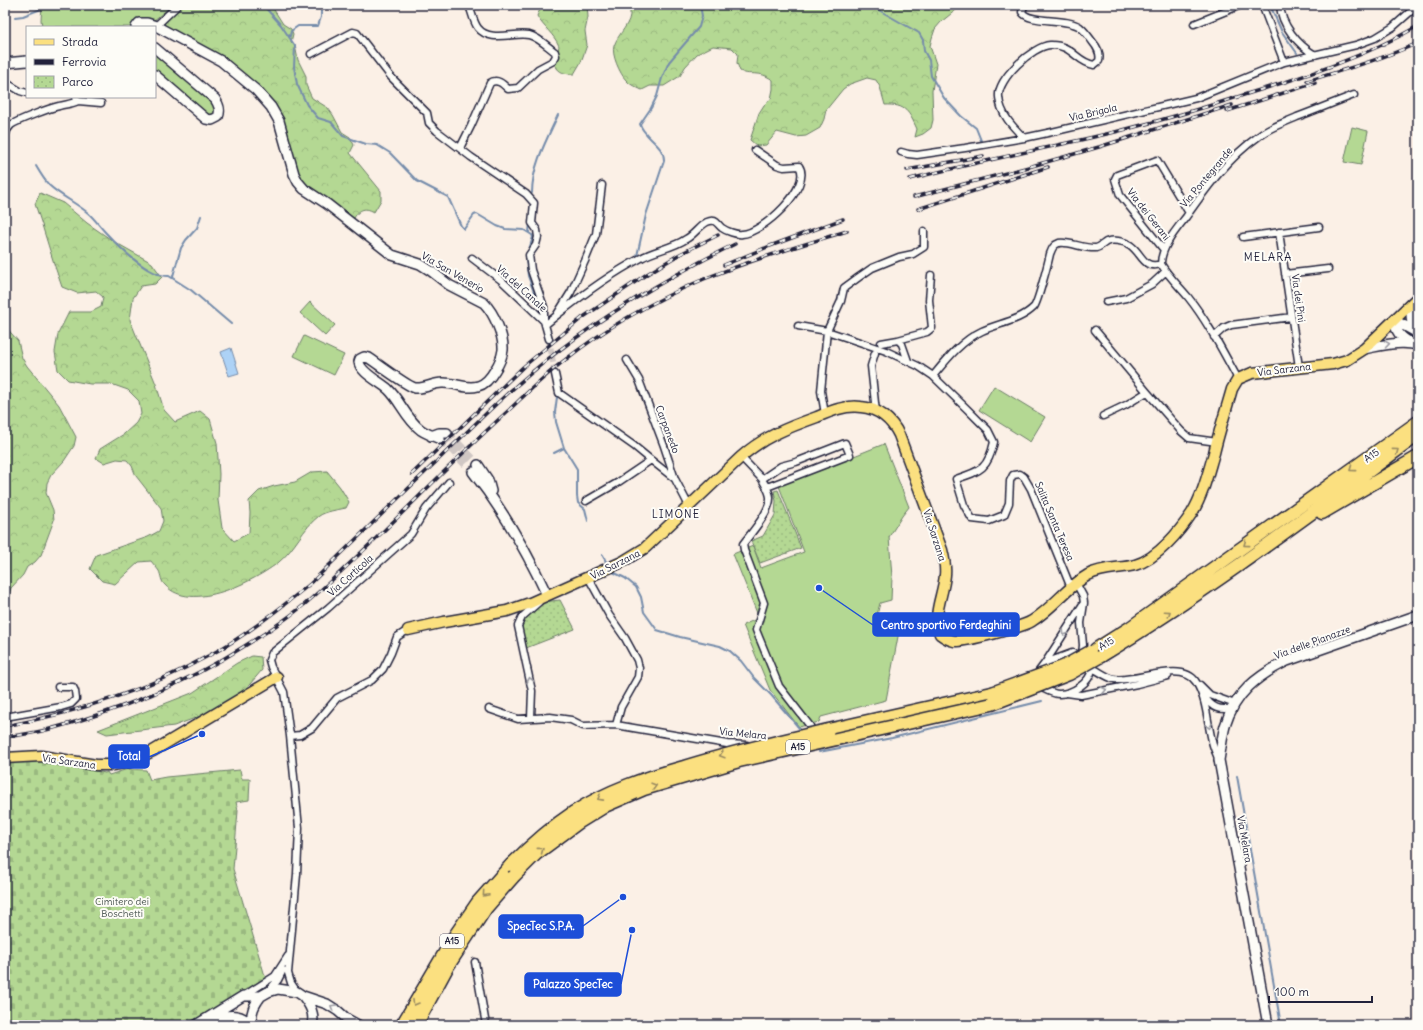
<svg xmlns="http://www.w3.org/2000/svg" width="1423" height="1030" font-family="Delius,sans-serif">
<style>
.grass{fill:#b4d893;stroke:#6b7d67}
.forest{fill:url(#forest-crowns);stroke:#6b7d67}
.cemetery{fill:url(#cemetery-stones);stroke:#6b7d67}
.park{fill:url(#park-dots);stroke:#6b7d67}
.water{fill:#add2f6;stroke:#758cab}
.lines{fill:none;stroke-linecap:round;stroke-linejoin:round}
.stream{stroke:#758cab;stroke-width:2}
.street-tunnel{stroke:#d0c7c4;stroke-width:6;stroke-dasharray:6 3;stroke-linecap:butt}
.secondary-tunnel{stroke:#d0c7c4;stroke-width:9;stroke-dasharray:9 4.5;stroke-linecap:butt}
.street-casing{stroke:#22223b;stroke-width:9}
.secondary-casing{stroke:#22223b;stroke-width:12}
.primary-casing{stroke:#22223b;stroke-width:13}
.highway-casing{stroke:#22223b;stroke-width:15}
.street{stroke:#fdfcf7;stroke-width:6}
.secondary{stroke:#fdfcf7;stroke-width:9}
.primary{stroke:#fbe080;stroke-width:10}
.highway{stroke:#fbe080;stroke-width:12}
.rail-casing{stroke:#22223b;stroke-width:3.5}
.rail{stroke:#fdfcf7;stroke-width:2;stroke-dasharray:6;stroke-linecap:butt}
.highway-bridge-casing{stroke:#22223b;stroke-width:15;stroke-linecap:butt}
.highway-bridge{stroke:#fbe080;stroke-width:12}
.oneway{stroke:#9a9aa2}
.oneway2{stroke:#998a61}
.labels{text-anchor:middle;stroke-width:4;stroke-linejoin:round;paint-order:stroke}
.shield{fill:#fdfcf7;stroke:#646373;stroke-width:1}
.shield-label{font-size:9px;font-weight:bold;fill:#22223b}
.street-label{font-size:10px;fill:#22223b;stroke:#fdfcf7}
.park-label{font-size:10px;fill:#4e5955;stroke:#fdfcf7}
.neighbourhood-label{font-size:11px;letter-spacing:1px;fill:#22223b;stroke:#fdfcf7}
.leader{fill:none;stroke:#1d4ed8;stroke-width:1.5}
.callout-dot{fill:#1d4ed8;stroke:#fdfcf7;stroke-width:1.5}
.callout{fill:#1d4ed8;stroke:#1d4ed8;stroke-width:1.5}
.callout-label{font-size:11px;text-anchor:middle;font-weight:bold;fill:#fff}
</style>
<defs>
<pattern id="forest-crowns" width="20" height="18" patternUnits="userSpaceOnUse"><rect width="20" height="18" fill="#b4d893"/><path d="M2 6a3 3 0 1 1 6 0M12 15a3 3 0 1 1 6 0" fill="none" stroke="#9ab980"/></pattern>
<pattern id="cemetery-stones" width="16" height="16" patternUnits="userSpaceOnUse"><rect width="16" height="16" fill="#b4d893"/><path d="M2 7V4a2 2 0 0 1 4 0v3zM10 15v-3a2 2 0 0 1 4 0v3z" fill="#9ab980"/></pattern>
<pattern id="park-dots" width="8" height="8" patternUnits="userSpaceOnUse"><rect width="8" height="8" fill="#b4d893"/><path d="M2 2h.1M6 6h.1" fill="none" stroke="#9ab980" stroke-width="1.8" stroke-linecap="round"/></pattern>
</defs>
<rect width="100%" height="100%" fill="#fbf0e6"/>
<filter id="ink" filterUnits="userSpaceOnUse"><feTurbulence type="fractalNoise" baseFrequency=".025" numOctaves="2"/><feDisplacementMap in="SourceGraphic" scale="8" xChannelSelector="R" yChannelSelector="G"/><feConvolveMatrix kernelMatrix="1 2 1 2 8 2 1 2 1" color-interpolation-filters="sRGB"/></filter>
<g filter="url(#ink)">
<path class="grass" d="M42,5H173L153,21L133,27H42L41,20Z
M155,53L212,101L215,107V115L210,117L155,70Z
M1352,127L1368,131L1361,165L1344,162Z
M310,302L335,325L325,336L300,313Z
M304,336L344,355L334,375L294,356Z
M994,386L1045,417L1030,442L979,410Z
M884,444L909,507L902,516L889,537L892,577L891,600L880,603L877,615L882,623L900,626L886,700L821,717L819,722L799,727L770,690L743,625L759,618L733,554L753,546L761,568L804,552L779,486Z"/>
<path class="forest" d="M183,5H271L283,24L291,29L293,34L291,42L295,45L298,60L306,76V85L310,94L312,98L328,108L333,115L342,132L350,137L354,145L350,153L381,191V200L374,212C364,206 358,210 353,220L306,186L301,180L259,88L163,25Z
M542,5H587L588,17L585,31L587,45L581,62L574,74C565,74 559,73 555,65L559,46C554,34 543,27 537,16Z
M622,5H962L941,22L935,29L932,38L930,46L936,64L932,91L933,120L931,128L923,134L915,137L917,129C909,112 906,104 885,105L880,87L876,80L867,78L850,84L843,89L826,110L824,119L820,128L806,136L796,137L777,132L766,145L757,146L750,140L759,113L764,105L771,99L773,89V80C768,77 763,74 757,74C749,73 748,75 740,71L737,63L738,54L732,48L713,46L697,54L685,67L680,76L664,86H650L642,90C636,87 630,85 626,80C620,74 611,54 614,46C618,33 632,24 630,10Z
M40,193L63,203L87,223L113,241L152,263L162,277L155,284L141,286L133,298L130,320L156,384L164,410L175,422L200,411L210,419L217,443L219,474L218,500L222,528L234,541L249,533L250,513L249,501L259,491L274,486L295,482L312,472L327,471L340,487L349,502L346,508C337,510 326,511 319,516C303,528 295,549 279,562C255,581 191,614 165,585C161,582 161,575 159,571C157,568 154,565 151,561L139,562L115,584L102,581L90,569L96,555L148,537L159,531L163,521L161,508L136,476L132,466L127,460L117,459L104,463L96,458L100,449L124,434L136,423L141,414L139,401L128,390L111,384H90L68,380L58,370L55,352L58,334L69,312H91L101,307L103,297L96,291L77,293L62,287C52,260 45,232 35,204Z
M5,326L18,341L22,358L27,366L59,405L76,437L74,446L64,461L51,475L47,483L46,493L53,510L54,520L41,555L35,562L27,567L23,575L11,588L5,610V522C7,512 8,505 5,495Z
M252,656L261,657L262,670L244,691L203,715L174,726L107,734L98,730L192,693L237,663Z"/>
<path class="cemetery" d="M38,760L49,761L105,773L107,772L109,775L128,769L146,770L150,780L166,777L240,770L242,779H250L249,800L236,802L238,811L233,869L265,976L268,980L191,1025H5V762Z"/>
<path class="park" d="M778,490L801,548L760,563L751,541L763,536L775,515L776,501L774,491Z
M560,600L575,629L526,648L522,630L523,619L543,602Z"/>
<path class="water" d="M231,348L239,373L229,376L221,352Z"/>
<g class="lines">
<path class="stream" d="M263,5L281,25L295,46L294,67L297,84L307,105L318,118L331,122L343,136L366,144L377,145L390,153L417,181L448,197L461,226L464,229L474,215L477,214L497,226L505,229L524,230L532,235L533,237L526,259L528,276L541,311
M870,5L919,33L923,40L924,51L929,60L931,76L944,98L961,116L976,128L982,143
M1270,5L1282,32L1297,53
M15,17L23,16L51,5
M290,36L291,31L298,26H318L321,17V5
M36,166C40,173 44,180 50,186C61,196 76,203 88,213C95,219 100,227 106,233C119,247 149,277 169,276L191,290L231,324
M532,193C532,166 547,139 558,115
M529,233L530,222
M637,256L646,215L664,161C665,145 644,138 640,124L651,108L657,96L662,78L669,62L699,27L702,16L700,5
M174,279L173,276L181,248L186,240L197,228L201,216
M557,397L555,412L556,422L564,448L577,469V496L578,503L585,509L588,521
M554,453L564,448
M603,555L606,562
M613,572L625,578L636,587L641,597L644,612L657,630L680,637L720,646L730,651L741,661L754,678L771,695L799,728
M819,752L892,738L1042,701
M1237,776L1281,1025"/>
<path class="street-tunnel" d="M549,339L555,374"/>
<path class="secondary-tunnel" d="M447,433L478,465
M440,439L453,450L473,472"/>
<g class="street-casing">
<path id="street" d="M1262,5L1284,62
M1280,5C1281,25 1298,45 1315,55
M1194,24L1241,5
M156,26L178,5
M311,54L353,32L357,33L391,77L427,113L429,123L437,131L471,157L526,194L534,203L532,223L537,230L538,237L536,245L529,255L531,270L544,307V321
M5,82L20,91L27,93
M78,101L101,103
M5,136C6,131 8,128 11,125C18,120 50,108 59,106C66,104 72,104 78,101L76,97
M1024,138C1013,127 1000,114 999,97C997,79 1033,46 1050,45C1072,44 1076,62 1094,65L1099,61C1101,53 1097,47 1092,41C1089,37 1085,31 1080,27C1066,17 1029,24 1022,12L1024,6L1026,5
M460,148L471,126L490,83C497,78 503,84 508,89L518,88L538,69L553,61L556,56L555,52C547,46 538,37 529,35C514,32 490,43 478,28C474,23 472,14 470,8
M901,152L908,154L917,155L965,148L1024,138L1052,132L1196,98L1284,62L1356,45L1375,38L1393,27L1418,5
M1279,232L1299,367
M1243,237L1319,227
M1164,250L1120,195L1115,179L1117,175L1157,160L1189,213
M472,258L501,280L544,321L549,339
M1161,264C1169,277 1179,286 1188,297C1208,322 1223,352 1238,379
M1285,274L1328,269
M1106,302L1126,298L1152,284L1166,271
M556,316C582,295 611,274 641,258C655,250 673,248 686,239C694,235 699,226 707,222C716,218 717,224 722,228C726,231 737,235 742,234C762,233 813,187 799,166L784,167L777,165L755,150
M545,325L556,316L571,292L585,261L596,234L602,185
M798,326L827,331L886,351L918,366L933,376L967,409L988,430L994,442C988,469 981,471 956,479L964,505L972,519L989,521L1004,515L1009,503L1010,481L1013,475L1020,474L1024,477L1031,489L1071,588
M1095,330L1147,392L1181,431L1189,438L1217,442
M1214,337L1224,328L1231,325L1291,317
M881,343L898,340
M875,353L871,366L876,412
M627,360L639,380L664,446L675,479L689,506
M908,361L902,344L898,340L927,332L932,328L929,300L931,275
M555,374L559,393L634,446L651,460L675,479
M933,376C947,359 961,341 982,331C999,323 1020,321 1034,307C1038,302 1048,263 1050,254C1052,249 1053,245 1059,243C1069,241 1084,249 1096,248C1100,247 1103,244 1106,242C1112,239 1124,241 1130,245C1142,253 1143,270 1161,264C1161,247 1176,230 1186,217C1207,187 1229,157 1259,136C1270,127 1284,123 1297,117C1316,110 1335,102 1354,95
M825,414L821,391L827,331L841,301L844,288L859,277L872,268L899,257L913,254L924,247V231
M1103,416L1126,405L1147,392
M741,457L762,479L781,466L796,462L845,443L850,455L767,487
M762,479C765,485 769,490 770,497C771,511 751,533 743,544L744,550L764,603L756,630L779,686L810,726L813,735
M586,501L617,483L651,460
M588,577L609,615L625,638L637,660L639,668L638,677L621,707L616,725
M1076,583L1083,596L1084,603L1081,623L1083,645L1082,655
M1072,653L1089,657C1090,660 1092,665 1092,669C1090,683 1072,694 1059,694C1054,694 1048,691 1044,689L1039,671L1045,663Z
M1045,663L1083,604
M1092,668C1099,671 1106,677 1114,679C1134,683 1182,660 1196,682C1207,700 1207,721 1212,741C1213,747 1216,753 1218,758
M1200,685L1210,695L1235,704
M1067,693L1081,695L1137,684L1168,676
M1204,696C1212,708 1219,711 1233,708
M489,709L518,719L550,717L571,720L583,726L616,725L727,744L747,745
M5,717L61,707L71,704L76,699L75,691L73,687H58
M531,718L532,691L518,626L522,617L539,602
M290,736L300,735L312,728L337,698L372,680L383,669L391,653L397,637L408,630
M475,962L486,1025
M268,991L278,980L283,970
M297,992L291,983L288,973L297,874L299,828L290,736L284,692L271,667L269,660L272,653L328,608L411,534L426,509L449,482
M245,995L275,976L288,956"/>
</g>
<g class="secondary-casing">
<path id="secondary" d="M136,27L139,23H147L156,26L221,61L256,90L271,107L279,121L294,174L298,182L304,189L327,204L392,255L420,264L431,271L449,285L484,303C494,313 504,336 503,350C502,357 499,364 495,370C491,377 486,384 478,386C465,390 455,382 442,383C433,383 425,389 415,388C407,386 378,364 369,358L364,357L360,359L359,362C360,372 380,382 388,389C400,400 406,419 421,430C427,434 433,436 440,439
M155,48L215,99C219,105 221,110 218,117L212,120L206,119L155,75
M5,63L27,61
M1414,301C1410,313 1410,320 1415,332
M1394,320C1396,332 1400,337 1411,343
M1394,320L1416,332
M1364,349C1382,345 1400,341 1418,345
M431,436L439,433H447
M478,465L488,480L491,491
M473,472C503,510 527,552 547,595
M303,996C310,1005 315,1014 312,1025
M209,1018C225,1017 239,1010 251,1025
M196,1025L243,996H261L268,992L278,989L297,992L303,996L327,1004L338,1011L347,1019L358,1025
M252,1025C250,1013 254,1005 261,996
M1268,1025L1219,760C1221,749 1222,737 1225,726C1235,693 1257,676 1287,661L1418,615"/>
</g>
<g class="primary-casing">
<path id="primary" d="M408,630L444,622L507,611L530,603L622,562L645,548L741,457C763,437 789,427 817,417C831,411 845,405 861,407C878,408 892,420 899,435L942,550C944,558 946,567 945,575C943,597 932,613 940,634C944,637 949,640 954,641C964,642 1023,627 1032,621C1053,608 1067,587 1088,575C1103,567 1120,569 1135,565C1157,559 1180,531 1192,513C1203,495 1208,473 1214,453C1219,432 1226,410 1232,389L1238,379L1252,373L1333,364L1347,360L1364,349L1418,297
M5,758L41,756L96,765H112L130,762L153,751L277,677"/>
</g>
<g class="highway-casing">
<path id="highway" d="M1322,513L1418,457
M1096,649L1131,627L1418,422
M1101,656C1211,589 1314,511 1418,435
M828,730L992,693
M402,1025L454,937L478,902L511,865
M416,1025L448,966L486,908L513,877"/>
</g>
<use href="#street" class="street"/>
<use href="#secondary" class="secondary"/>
<use href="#primary" class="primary"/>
<use href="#highway" class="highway"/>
<g class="rail-casing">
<path id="rail" d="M1307,81C1344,70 1382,59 1418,43
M1227,111L1315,83
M907,170L983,156
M910,179C979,161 1049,148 1119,131C1163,120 1207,107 1250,93C1309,75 1364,57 1418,26
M914,197L1025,168L1099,147L1232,105
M918,209L1048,167
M724,265L770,246L843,219
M413,473L412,474L523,367L582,318L647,274L680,254L718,235
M5,726C75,713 145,691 208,656C244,637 278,610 310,584C352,543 395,501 438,460C476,423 514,385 557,352C612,310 672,275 735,244
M5,737C20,735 35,733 50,729C118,711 183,685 243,647C264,634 286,620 305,604C376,543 439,473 509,410C527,393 545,375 565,360C607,327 655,300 704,279C750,260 799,246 847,231"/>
</g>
<use href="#rail" class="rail"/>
<g class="highway-bridge-casing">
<path id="highway-bridge" d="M992,693L1063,667L1090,652
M511,865C529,847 553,826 574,812C609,790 645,778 684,767C732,752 780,741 828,730
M513,877L536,854L578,823L607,805L644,789L739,761L992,704L1069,674L1101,656"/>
</g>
<use href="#highway-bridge" class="highway-bridge"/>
</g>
<defs><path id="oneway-chevron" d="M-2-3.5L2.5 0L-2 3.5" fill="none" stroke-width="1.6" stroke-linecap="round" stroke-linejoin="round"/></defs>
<g class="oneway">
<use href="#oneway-chevron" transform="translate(1387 344) rotate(-8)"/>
<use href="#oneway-chevron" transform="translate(1065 633) rotate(123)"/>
<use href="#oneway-chevron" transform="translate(530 680) rotate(-102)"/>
<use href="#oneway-chevron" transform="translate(1104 690) rotate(-11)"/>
<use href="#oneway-chevron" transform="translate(1209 726) rotate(80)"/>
<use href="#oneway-chevron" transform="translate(333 1007) rotate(-150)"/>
</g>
<g class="oneway2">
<use href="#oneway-chevron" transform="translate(1396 451) rotate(-36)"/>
<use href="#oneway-chevron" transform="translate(1352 469) rotate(144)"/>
<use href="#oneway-chevron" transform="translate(1246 544) rotate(144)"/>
<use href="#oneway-chevron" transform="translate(1168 613) rotate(-34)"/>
<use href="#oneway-chevron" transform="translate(722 755) rotate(163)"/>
<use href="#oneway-chevron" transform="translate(654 786) rotate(-16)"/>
<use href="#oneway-chevron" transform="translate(600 798) rotate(151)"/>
<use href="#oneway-chevron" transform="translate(541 850) rotate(-37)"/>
<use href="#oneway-chevron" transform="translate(485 894) rotate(131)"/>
<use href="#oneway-chevron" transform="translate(415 1003) rotate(120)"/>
</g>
</g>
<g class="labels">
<g class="shield">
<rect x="786" y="740" width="24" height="14" rx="3"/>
<rect x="440" y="934" width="24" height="14" rx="3"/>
</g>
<g class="shield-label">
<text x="798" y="750">A15</text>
<text x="452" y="944">A15</text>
</g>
<g class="street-label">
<text transform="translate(1093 112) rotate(-13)" y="4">Via Brigola</text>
<text transform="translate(1206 177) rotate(-50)" y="4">Via Pontegrande</text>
<text transform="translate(1149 214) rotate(52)" y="4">Via dei Gerani</text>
<text transform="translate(453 272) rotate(30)" y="4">Via San Venerio</text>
<text transform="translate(522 288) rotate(42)" y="4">Via del Canale</text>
<text transform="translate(1299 298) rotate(82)" y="4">Via dei Pini</text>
<text transform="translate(1284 369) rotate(-7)" y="4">Via Sarzana</text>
<text transform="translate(668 429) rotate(69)" y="4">Carpanedo</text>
<text transform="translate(1371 455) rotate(-36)" y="4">A15</text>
<text transform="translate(1055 521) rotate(67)" y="4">Salita Santa Teresa</text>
<text transform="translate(935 535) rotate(72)" y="4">Via Sarzana</text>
<text transform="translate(615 564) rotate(-27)" y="4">Via Sarzana</text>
<text transform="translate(350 575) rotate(-42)" y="4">Via Corticola</text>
<text transform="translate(1312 642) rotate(-20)" y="4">Via delle Pianazze</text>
<text transform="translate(1106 643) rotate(-32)" y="4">A15</text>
<text transform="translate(743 733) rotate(6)" y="4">Via Melara</text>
<text transform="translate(69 761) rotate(8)" y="4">Via Sarzana</text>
<text transform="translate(1245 839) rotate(80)" y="4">Via Melara</text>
</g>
<g class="park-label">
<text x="122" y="905">Cimitero dei<tspan x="122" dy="12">Boschetti</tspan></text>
</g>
<g class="neighbourhood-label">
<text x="1268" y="261">MELARA</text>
<text x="676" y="518">LIMONE</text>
</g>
</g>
<path class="leader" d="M819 588L873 625M202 734L149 757M623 897L583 926M632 930L621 984"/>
<g class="callout-dot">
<circle cx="819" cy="588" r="4"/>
<circle cx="202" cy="734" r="4"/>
<circle cx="623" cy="897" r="4"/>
<circle cx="632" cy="930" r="4"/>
</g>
<g class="callout">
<rect x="873" y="613" width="146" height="23" rx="4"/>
<rect x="109" y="745" width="40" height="23" rx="4"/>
<rect x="499" y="915" width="84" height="23" rx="4"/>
<rect x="525" y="973" width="96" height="23" rx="4"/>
</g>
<g class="callout-label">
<text x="946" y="629">Centro sportivo Ferdeghini</text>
<text x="129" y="760">Total</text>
<text x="541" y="930">SpecTec S.P.A.</text>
<text x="573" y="988">Palazzo SpecTec</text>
</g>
<rect width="1423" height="1030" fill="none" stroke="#fdfcf7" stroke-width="20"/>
<rect x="10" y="10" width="1403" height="1010" fill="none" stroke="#22223b" stroke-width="1.5" filter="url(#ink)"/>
<rect x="26" y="26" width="130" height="72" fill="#fdfcf7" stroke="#a5a5ac"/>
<rect x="34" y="39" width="20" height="6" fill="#fbe080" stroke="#a5a5ac"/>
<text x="62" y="46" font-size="12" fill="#22223b">Strada</text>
<rect x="34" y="59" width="20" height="6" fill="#22223b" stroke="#a5a5ac"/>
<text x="62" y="66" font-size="12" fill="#22223b">Ferrovia</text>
<rect x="34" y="76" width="20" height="12" fill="url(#park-dots)" stroke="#a5a5ac"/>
<text x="62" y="86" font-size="12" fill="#22223b">Parco</text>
<path d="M1269 996v6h103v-6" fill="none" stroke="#22223b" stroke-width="2"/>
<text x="1275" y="996" font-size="12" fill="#22223b" stroke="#fdfcf7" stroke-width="3" paint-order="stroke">100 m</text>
</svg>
